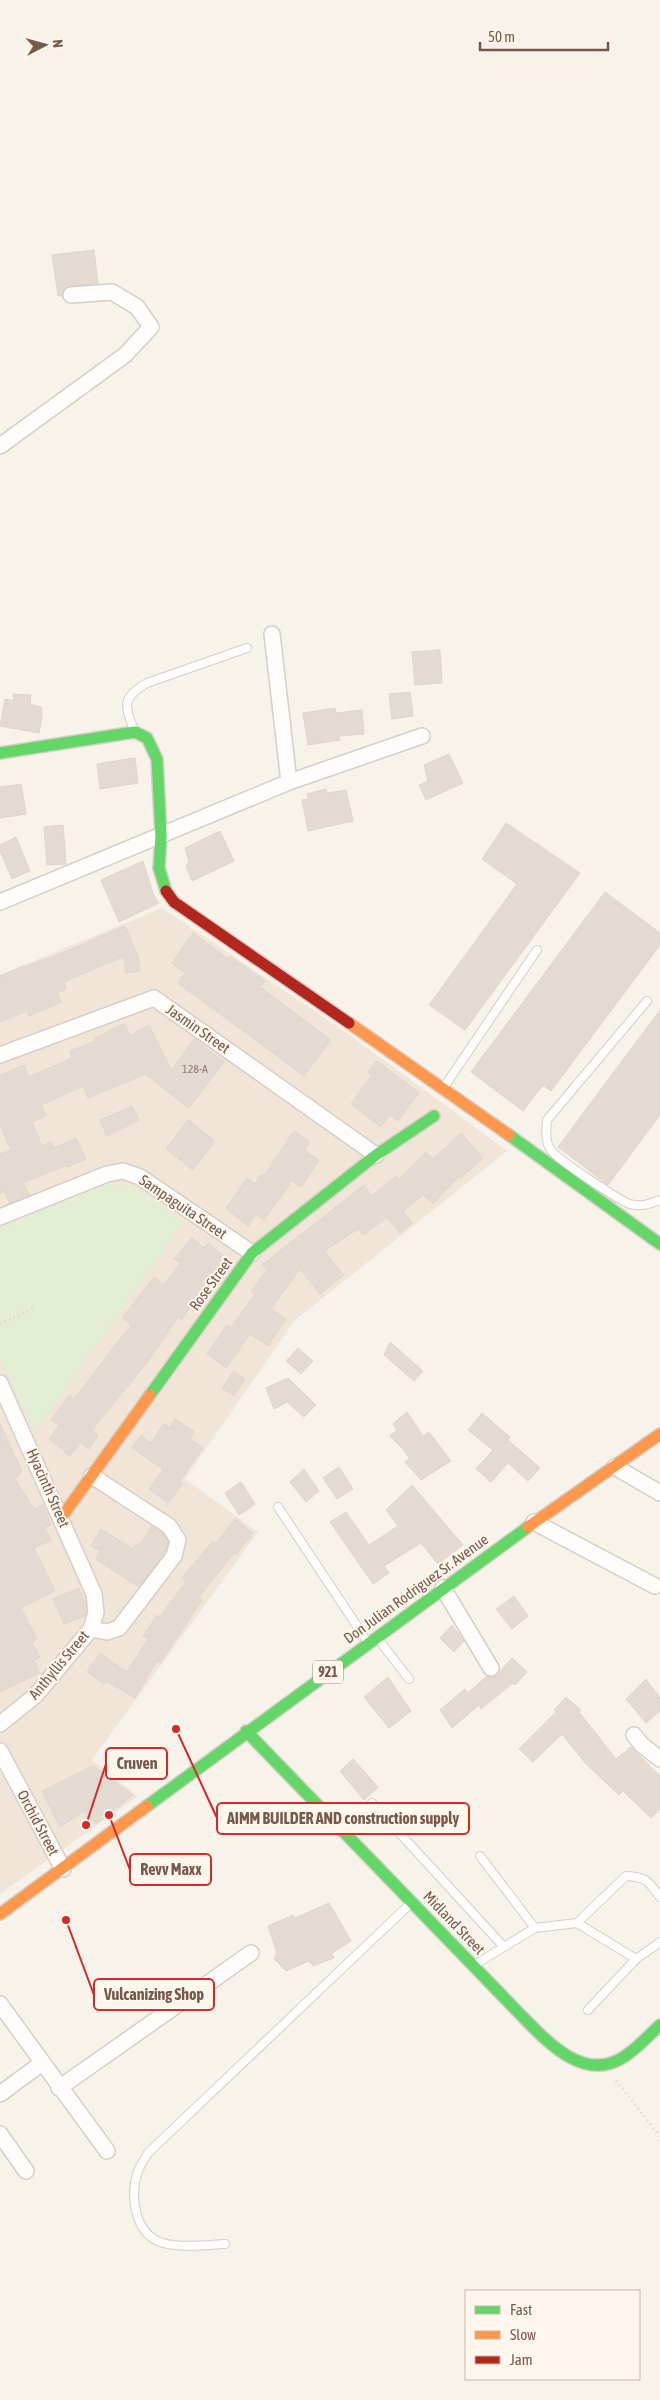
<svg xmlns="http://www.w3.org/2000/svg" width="660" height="2400" font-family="'Asap Condensed',sans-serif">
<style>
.residential{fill:#f0e5d7}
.green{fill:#e3eed5}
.building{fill:#e3dad2;stroke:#e0d5cc}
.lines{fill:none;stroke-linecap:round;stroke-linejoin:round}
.lane-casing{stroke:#d6cec7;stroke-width:10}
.street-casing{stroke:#d6cec7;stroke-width:18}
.fast-casing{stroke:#d6cec6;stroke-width:14}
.slow-casing{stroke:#d6cec6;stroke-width:14}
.jam-casing{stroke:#d6cec6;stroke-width:14}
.path{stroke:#dad2ce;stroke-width:3;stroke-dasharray:1 4;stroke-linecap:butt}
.lane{stroke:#fefdfc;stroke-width:8}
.street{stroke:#fefdfc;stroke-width:15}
.fast{stroke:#63d668;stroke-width:11}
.slow{stroke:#ff974d;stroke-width:11}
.jam{stroke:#b3261e;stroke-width:11}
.labels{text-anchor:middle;stroke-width:4;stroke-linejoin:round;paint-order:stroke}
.number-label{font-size:12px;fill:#937b6e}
.shield{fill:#fff7ec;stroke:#9f887b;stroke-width:1}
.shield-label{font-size:14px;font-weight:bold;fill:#76594a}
.street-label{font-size:15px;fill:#76594a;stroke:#fff7ec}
.leader{fill:none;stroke:#d62828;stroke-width:2}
.callout-dot{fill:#d62828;stroke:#fff7ec;stroke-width:2}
.callout{fill:#fff7ec;stroke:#d62828;stroke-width:2}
.callout-label{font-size:16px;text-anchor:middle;font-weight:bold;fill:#76594a}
</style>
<rect width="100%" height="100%" fill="#f7f2ea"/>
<path class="residential" d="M162,908L347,1033L507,1151L295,1320L185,1479L258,1532L92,1760L138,1796L0,1894V975Z"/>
<path class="green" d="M109,1184C142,1184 159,1204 183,1223L35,1433L0,1359V1228Z"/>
<path class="building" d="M94,250L98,284L70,286L63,291L62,296H58L52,255Z
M440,650L442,683L415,685L412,652Z
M410,692L413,716L392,719L389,694Z
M13,694L31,695L30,704L41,707L42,717L39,733L0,726L5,699L14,701Z
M335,708L336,713L362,710L364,734L339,736L340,740L308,745L303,713Z
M449,754L463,783L426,800L419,785L428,781L424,765Z
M135,758L138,783L100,789L97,764Z
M21,784L26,814L0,818V787Z
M326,789L327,793L346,790L353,821L308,831L302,800L308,799L307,794Z
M506,823L580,873L465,1030L429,1005L517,884L482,859Z
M63,825L66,864L47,865L44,827Z
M220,831L234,861L192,881L186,866L189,862L185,848Z
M16,837L30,871L12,879L0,851V845Z
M143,861L154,896L159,903L119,922L101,880Z
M605,892L660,933V945L551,1091L543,1085L523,1111L471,1072Z
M125,926L138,956L140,971L126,973L124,956L64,982L66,989L57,993L61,1002L29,1016L27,1011L0,1022V976L23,966L24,967L53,957Z
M193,933L228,959L230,956L265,981L260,987L331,1040L304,1076L178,983L185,973L172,963Z
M660,1010V1115L608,1185L558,1147Z
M124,1023L130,1035L149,1025L171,1070L194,1039L224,1062L189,1108L145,1074L88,1098L83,1086L41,1105L46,1116L32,1122L42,1146L51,1142L54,1148L76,1138L86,1159L67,1167L66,1165L23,1183L29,1195L10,1203L4,1191L0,1194V1154L11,1150L0,1125V1075L24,1065L29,1077L72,1058L70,1051L96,1041L95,1038Z
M377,1061L419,1093L398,1121L390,1115L381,1127L351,1104L372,1075L368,1072Z
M132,1106L139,1120L107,1136L100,1120Z
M188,1120L215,1141L193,1170L166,1149Z
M294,1131L310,1142L304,1150L319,1160L301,1187L292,1181L264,1220L256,1214L248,1226L226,1208L247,1178L255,1184L262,1174L264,1176Z
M461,1133L483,1158L461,1178L459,1176L433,1204L423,1195L403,1211L412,1223L400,1233L387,1217L363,1235L358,1229L324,1251L344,1275L320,1294L300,1269L271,1309L286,1319L268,1346L250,1334L226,1368L207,1354L227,1325L231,1328L255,1294L251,1291L267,1270L262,1265L364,1185L372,1196L396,1176L399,1179L426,1152L433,1159Z
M192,1238L204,1248L208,1243L228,1260L198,1295L199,1296L182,1319L178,1317L149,1360L92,1430L98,1436L89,1449L80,1442L70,1456L49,1439L59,1426L51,1419L70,1395L74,1399L131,1325L122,1318L154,1277L164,1285L180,1263L174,1259Z
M390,1342L423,1371L414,1381L384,1355Z
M298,1348L313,1361L301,1374L286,1361Z
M234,1371L245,1379L234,1396L222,1388Z
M288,1378L316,1405L304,1417L287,1402L274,1409L266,1388Z
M407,1412L423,1436L429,1432L451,1461L421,1480L405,1462L410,1459L403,1449L390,1436L397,1430L393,1424Z
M482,1413L510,1437L508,1440L540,1468L528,1481L508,1463L491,1482L476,1469L493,1450L468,1430Z
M175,1419L194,1432L190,1439L203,1448L180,1481L183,1483L168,1503L149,1489L163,1469L132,1448L141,1435L151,1443L164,1424L169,1428Z
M0,1424L22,1471L15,1479L34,1509L43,1505L51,1525L44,1527L51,1540L34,1548L55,1591L21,1608L37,1639L32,1642L40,1657L34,1661L40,1673L0,1692Z
M339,1467L353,1489L337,1499L323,1478Z
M304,1469L319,1491L306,1502L290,1482Z
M241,1482L255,1504L239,1515L225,1493Z
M412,1485L463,1545L438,1564L421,1543L384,1566L389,1573L373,1584L330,1522L346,1512L369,1545L398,1526L386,1510Z
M235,1519L253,1533L236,1555L234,1553L199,1597L202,1600L160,1663L157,1661L135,1698L106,1681L104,1684L87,1672L100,1653L127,1672L148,1639L143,1636L157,1615L160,1617L186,1582L182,1578L213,1541L215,1544Z
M152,1526L162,1533L168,1542L165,1552L139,1587L96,1559L100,1551L91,1546L101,1529L133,1549L136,1544L139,1546Z
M79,1588L86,1606L85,1616L64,1624L53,1599Z
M514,1596L528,1616L512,1629L496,1609Z
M452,1625L464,1641L454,1652L440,1638Z
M512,1658L527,1672L515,1685L513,1683L481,1709L479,1705L452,1728L440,1710L465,1689L468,1693L487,1676H496Z
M388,1677L411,1711L389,1728L364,1697Z
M646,1679L660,1698V1711L646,1723L626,1699Z
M566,1697L581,1710L579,1712L616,1759L631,1747L660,1776V1809L651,1818L623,1791L619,1795L586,1764L562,1734L533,1762L519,1749L556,1712L554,1710Z
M353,1759L378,1787L364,1800L340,1771Z
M93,1766L133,1795L96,1824L83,1812L60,1827L42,1791Z
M329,1903L351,1941L332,1953L334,1958L313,1966L309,1961L286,1971L274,1959L277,1953L268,1926L293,1915L295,1918Z"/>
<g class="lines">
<g class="lane-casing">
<path id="lane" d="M134,730C124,704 122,698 147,683L247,648
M647,1001L547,1120C546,1130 545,1142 551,1150C557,1159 620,1201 630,1204C641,1207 650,1204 660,1200
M444,1087L537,950
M278,1507L367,1641
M378,1639L409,1679
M372,1803L504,1947
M480,1856L535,1928
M577,1923L626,1876C647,1877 648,1881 660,1897
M636,1959L660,1942
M476,1964L535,1928L577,1923L636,1959L588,2010
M225,2244C205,2245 182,2248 163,2243C135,2235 130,2198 137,2174C139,2167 144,2160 148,2153L411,1903"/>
</g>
<g class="street-casing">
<path id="street" d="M0,446L125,355L151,327L137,307L112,292L71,295
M272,634L289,782
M0,902L289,782L422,736
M0,1055L154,998L376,1155
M0,1217L107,1174L123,1171L140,1177L252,1253
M0,1383L94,1594L96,1612L91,1629L35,1696L0,1724
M615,1467L660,1493
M534,1522L655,1586
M443,1588L491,1668
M91,1629L107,1632L119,1628L174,1556L178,1540L169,1526L92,1476
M634,1735L642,1745L660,1759
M0,1751L63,1869
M0,2004L107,2151
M59,2088L251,1953
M0,2094L42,2063
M0,2134L26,2171"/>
</g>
<g class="fast-casing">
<path id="fast" d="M0,753L135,732L147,738L157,759L161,836L159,868L166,891
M509,1135L660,1244
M150,1395L252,1253L376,1155L434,1116
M246,1731L517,2011C543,2037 581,2083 622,2058C636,2050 648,2036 660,2025
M147,1806L528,1527"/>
</g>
<g class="slow-casing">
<path id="slow" d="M349,1023L509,1135
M61,1518L150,1395
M528,1527L660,1434
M0,1914L147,1806"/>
</g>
<g class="jam-casing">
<path id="jam" d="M166,891L174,902L349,1023"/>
</g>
<path class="path" d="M0,1324L36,1307
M616,2081L660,2136"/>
<use href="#lane" class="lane"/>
<use href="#street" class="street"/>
<use href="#fast" class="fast"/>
<use href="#slow" class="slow"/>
<use href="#jam" class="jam"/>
</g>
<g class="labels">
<g class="number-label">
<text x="195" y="1073">128-A</text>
</g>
<rect class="shield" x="313" y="1660.5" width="30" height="23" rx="4"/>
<g class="shield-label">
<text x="328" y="1677">921</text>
</g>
<g class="street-label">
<text transform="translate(198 1029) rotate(35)" y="5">Jasmin Street</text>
<text transform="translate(183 1207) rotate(34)" y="5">Sampaguita Street</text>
<text transform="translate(211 1284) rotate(-54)" y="5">Rose Street</text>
<text transform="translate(48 1488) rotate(66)" y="5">Hyacinth Street</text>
<text transform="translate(416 1589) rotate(-36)" y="5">Don Julian Rodriguez Sr. Avenue</text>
<text transform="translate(59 1665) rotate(-50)" y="5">Anthyllis Street</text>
<text transform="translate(38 1823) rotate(62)" y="5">Orchid Street</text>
<text transform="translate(454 1923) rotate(46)" y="5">Midland Street</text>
</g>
</g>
<path class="leader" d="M86 1825L106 1764M176 1729L217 1818M109 1815L130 1870M66 1920L94 1995"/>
<g class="callout-dot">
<circle cx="86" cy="1825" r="5"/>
<circle cx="176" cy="1729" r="5"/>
<circle cx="109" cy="1815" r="5"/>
<circle cx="66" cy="1920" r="5"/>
</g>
<g class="callout">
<rect x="106" y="1748" width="61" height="31" rx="5"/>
<rect x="217" y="1803" width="252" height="31" rx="5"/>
<rect x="130" y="1854" width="81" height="31" rx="5"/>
<rect x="94" y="1979" width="120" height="31" rx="5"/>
</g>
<g class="callout-label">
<text x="137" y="1769">Cruven</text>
<text x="343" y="1824">AIMM BUILDER AND construction supply</text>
<text x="171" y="1875">Revv Maxx</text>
<text x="154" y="2000">Vulcanizing Shop</text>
</g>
<rect x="465" y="2290" width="175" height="90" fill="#fff7ec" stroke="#c8b8ab"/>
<rect x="475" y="2306" width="25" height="8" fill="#63d668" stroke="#c8b8ab"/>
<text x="510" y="2315" font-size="15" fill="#76594a">Fast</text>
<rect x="475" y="2331" width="25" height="8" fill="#ff974d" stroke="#c8b8ab"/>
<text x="510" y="2340" font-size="15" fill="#76594a">Slow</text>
<rect x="475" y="2356" width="25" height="8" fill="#b3261e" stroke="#c8b8ab"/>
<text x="510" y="2365" font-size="15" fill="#76594a">Jam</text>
<g transform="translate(45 45) rotate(84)" stroke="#fff7ec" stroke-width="4" paint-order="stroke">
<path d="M0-4L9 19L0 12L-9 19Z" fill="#76594a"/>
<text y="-8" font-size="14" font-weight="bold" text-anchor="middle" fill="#76594a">N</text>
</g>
<path d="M480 42v8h128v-8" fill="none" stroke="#76594a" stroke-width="2.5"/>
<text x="488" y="42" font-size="15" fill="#76594a" stroke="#fff7ec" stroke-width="4" paint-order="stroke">50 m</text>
</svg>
